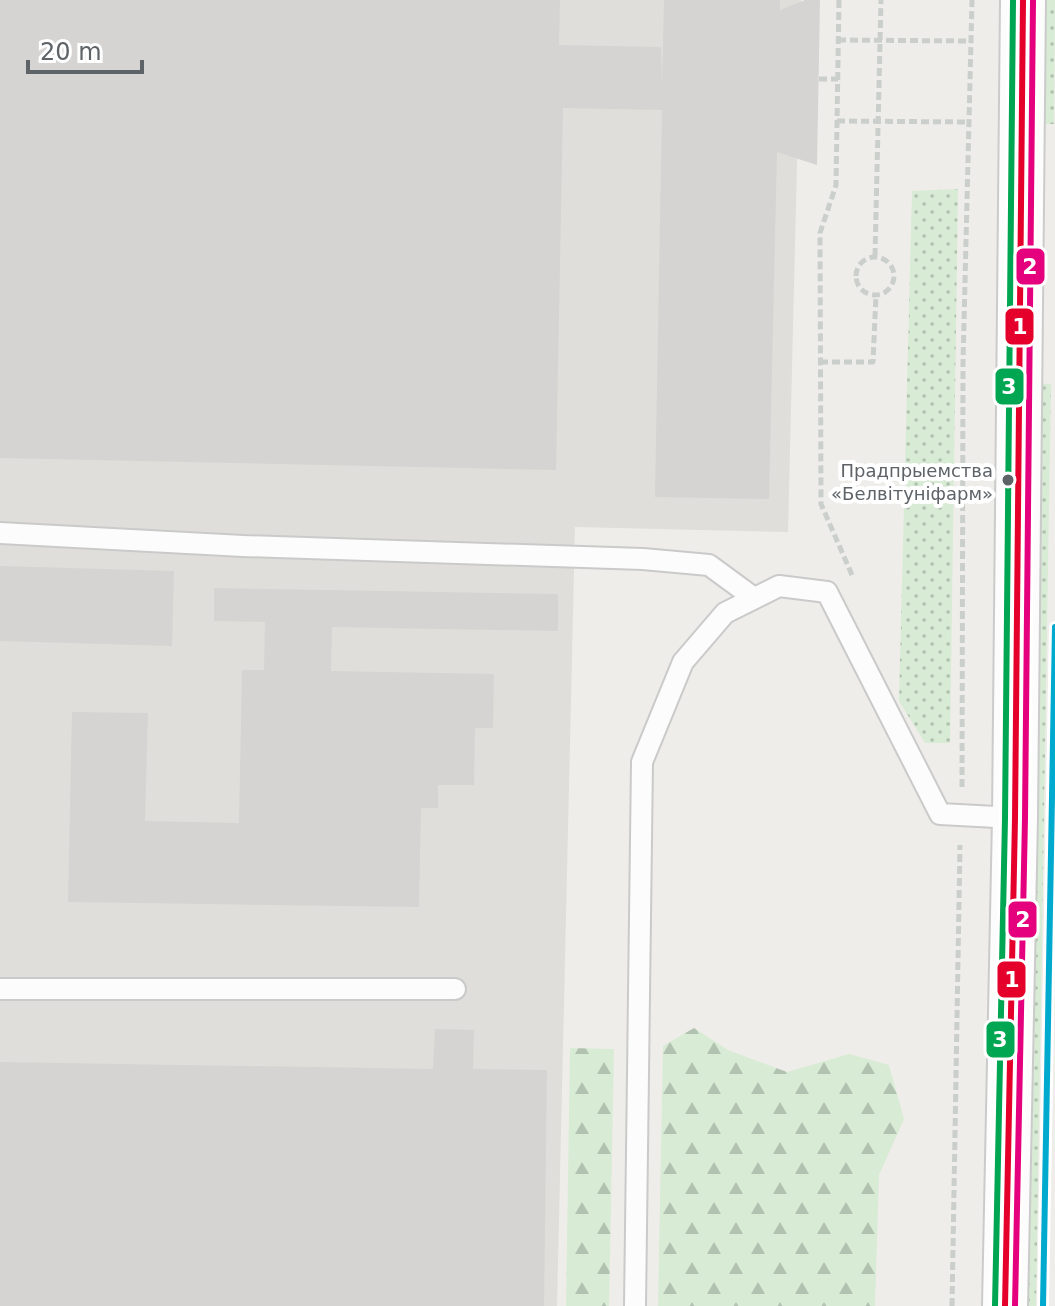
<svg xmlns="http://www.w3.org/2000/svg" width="1055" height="1306" font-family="'DejaVu Sans',sans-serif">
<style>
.industrial{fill:#e0deda}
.grass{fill:url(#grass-dots)}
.forest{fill:url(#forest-firs)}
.building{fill:#d5d4d2}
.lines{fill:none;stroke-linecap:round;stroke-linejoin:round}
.service-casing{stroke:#cacaca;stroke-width:24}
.secondary-casing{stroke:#cbcbcb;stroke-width:48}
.path{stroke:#cbcfcb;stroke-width:5;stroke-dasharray:8 4;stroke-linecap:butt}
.service{stroke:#fdfcfc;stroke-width:20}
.secondary{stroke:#fdfcfc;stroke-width:44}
.bus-1-casing{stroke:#fff;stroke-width:12}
.bus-2-casing{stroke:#fff;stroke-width:12}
.bus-3-casing{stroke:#fff;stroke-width:12}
.bus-1{stroke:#e4002b;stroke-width:6}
.bus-2{stroke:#e5007d;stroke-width:6}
.bus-3{stroke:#00a651;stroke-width:6}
.tram-1-casing{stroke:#fff;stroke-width:12}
.tram-1{stroke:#00a9ce;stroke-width:6}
.bus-dot{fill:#5e6368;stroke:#fff;stroke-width:3}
.labels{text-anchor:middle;stroke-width:8;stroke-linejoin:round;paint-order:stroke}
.bus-label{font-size:18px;fill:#5e6368;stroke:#fff;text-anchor:end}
.line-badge{stroke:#fff;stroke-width:3}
.badge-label{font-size:22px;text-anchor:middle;font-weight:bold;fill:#fff}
</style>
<defs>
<pattern id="grass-dots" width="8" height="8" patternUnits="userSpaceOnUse" patternTransform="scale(2)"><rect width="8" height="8" fill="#d8ebd4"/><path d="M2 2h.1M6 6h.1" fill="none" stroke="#b2c2b0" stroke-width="1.8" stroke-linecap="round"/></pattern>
<pattern id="forest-firs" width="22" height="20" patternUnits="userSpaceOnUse" patternTransform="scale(2)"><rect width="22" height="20" fill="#d8ebd4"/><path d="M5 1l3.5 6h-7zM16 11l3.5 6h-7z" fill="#b2c2b0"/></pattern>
</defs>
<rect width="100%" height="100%" fill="#efede9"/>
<path class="industrial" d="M0,0H801L788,532L575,527L557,1306H0Z"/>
<path class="grass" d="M1040,0H1055L1054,124H1038Z
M958,189L950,743H925L899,701L912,191Z
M1031,383L1051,384L1036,1306H1017Z"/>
<path class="forest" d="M694,1028L728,1050L787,1072L849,1054L889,1065L904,1119L879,1175L875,1306H658L663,1046Z
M570,1048L614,1049L609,1306H566Z"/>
<path class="building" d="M0,0H560L559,45L661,47L662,87L664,0H780V10L805,0H820L817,165L777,152L769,499L655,497L662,110L563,108L556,470L0,458Z
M0,566L174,571L172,646L0,641Z
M214,588L558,594V631L332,627L331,671L494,674L493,728H475L474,785H438V808H421L419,907L68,902L72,712L148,713L145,821L239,823L242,670H264L265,622L214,621Z
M435,1029L474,1030L473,1069L547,1070L544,1306H0V1062L433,1069Z"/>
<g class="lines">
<g class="service-casing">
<path id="service" d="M0,533L243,546L643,559L709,565L754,598
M0,989H455
M635,1306L642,762L683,662L725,613L779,586L827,592L940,814L1015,818"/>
</g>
<g class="secondary-casing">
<path id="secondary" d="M1005,1306L1015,818L1023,0"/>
</g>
<path class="path" d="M839,0L836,185L820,233L821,504L852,575
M838,40L972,41
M819,79H838
M837,121L971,122
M875,256L881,0
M856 276a19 19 0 1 1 38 0a19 19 0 1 1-38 0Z
M820,362H873L876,295
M962,787L963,363L972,0
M952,1306L960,845"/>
<use href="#service" class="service"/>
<use href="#secondary" class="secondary"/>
<g class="bus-1-casing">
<path id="bus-1" d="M1005,1306L1015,818L1023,0"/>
</g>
<g class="bus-2-casing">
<path id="bus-2" d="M1015,1306L1025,818L1033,0"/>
</g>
<g class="bus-3-casing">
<path id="bus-3" d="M995,1306L1005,818L1013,0"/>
</g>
<use href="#bus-1" class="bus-1"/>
<use href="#bus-2" class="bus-2"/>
<use href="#bus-3" class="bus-3"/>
<g class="tram-1-casing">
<path id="tram-1" d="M1043,1306L1055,627"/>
</g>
<use href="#tram-1" class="tram-1"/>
</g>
<circle class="bus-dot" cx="1008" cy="480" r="7"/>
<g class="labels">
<g class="bus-label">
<text x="993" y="477">Прадпрыемства<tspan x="993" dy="23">«Белвітуніфарм»</tspan></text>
</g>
</g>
<g class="line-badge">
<rect x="1015" y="247" width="31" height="39" rx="8" fill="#e5007d"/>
<rect x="1004" y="307" width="31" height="39" rx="8" fill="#e4002b"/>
<rect x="994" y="367" width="31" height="39" rx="8" fill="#00a651"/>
<rect x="1007" y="900" width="31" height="39" rx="8" fill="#e5007d"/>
<rect x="996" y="960" width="31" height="39" rx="8" fill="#e4002b"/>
<rect x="985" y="1020" width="31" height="39" rx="8" fill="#00a651"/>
</g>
<g class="badge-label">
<text x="1030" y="274">2</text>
<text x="1020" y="334">1</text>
<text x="1009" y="394">3</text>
<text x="1023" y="927">2</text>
<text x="1012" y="987">1</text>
<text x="1000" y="1047">3</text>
</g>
<path d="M28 60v12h114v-12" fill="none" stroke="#5e6368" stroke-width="4"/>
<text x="40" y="60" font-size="24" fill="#5e6368" stroke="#ffffff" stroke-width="6" paint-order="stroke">20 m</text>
</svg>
